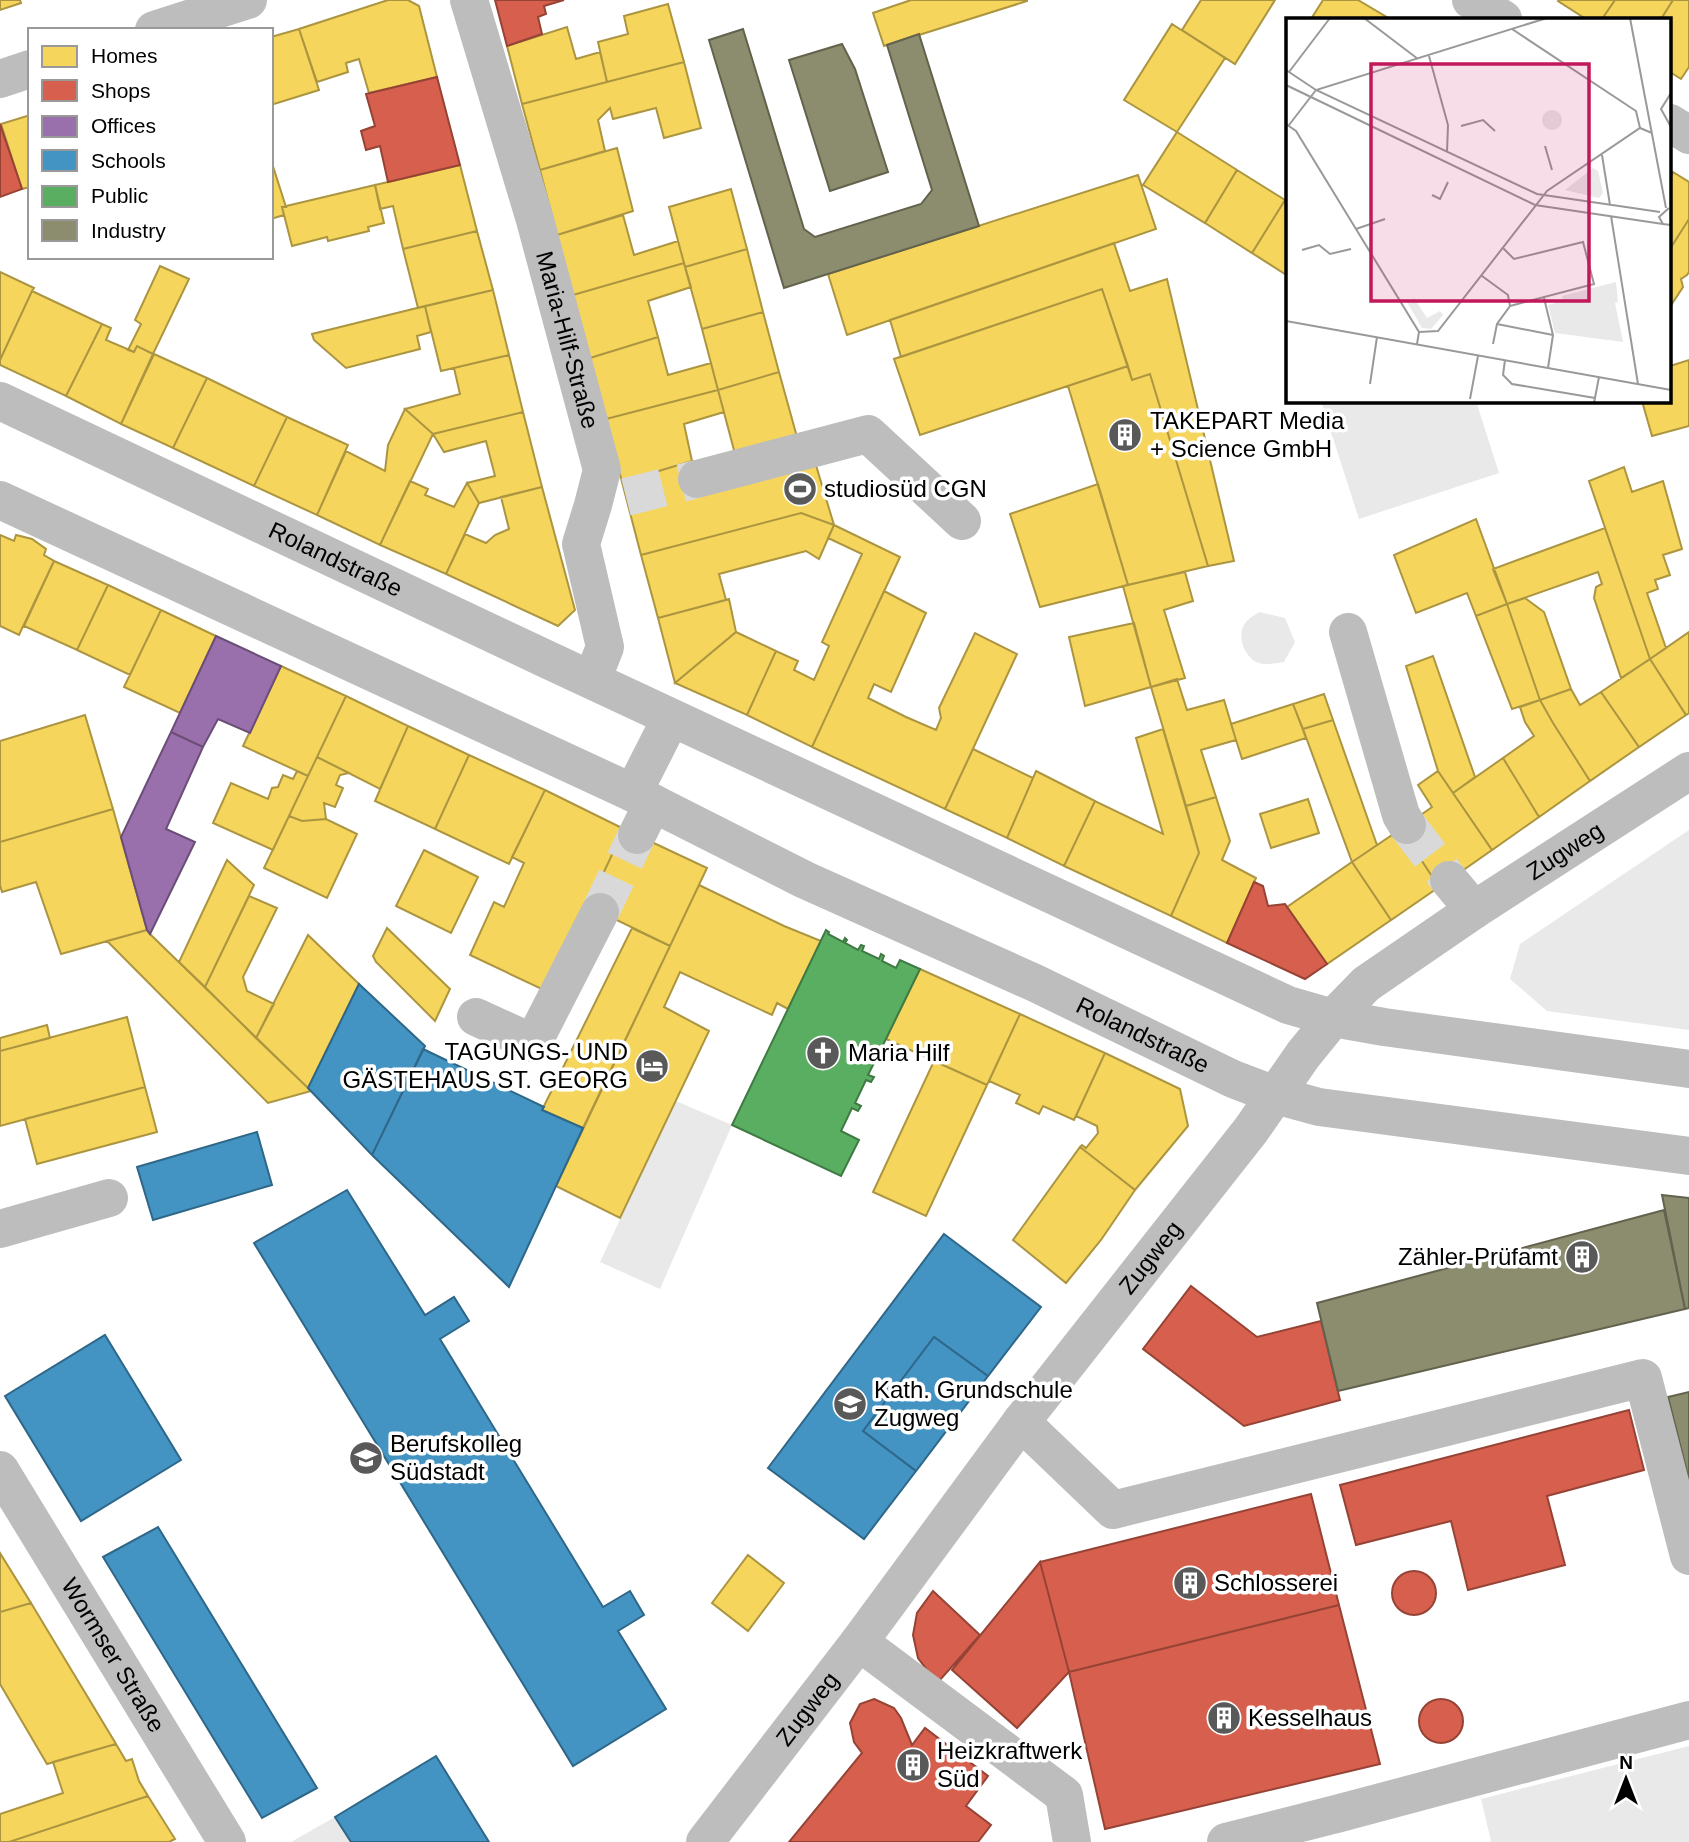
<svg xmlns="http://www.w3.org/2000/svg" width="1689" height="1842" font-family="Arial,sans-serif">
<style>
.green{fill:#e9e9e9}
.homes{fill:#f6d55c;stroke:#ac9540;stroke-width:2}
.shops{fill:#d6604d;stroke:#964336;stroke-width:2}
.offices{fill:#9970ab;stroke:#6b4e78;stroke-width:2}
.schools{fill:#4393c3;stroke:#2f6788;stroke-width:2}
.public{fill:#5aae61;stroke:#3f7a44;stroke-width:2}
.industry{fill:#8c8c6e;stroke:#62624d;stroke-width:2}
.lines{fill:none;stroke-linecap:round;stroke-linejoin:round}
.minor-tunnel{stroke:#d9d9d9;stroke-width:38;stroke-dasharray:38 19;stroke-linecap:butt}
.minor{stroke:#bdbdbd;stroke-width:38}
.labels{text-anchor:middle;stroke-width:7;stroke-linejoin:round;paint-order:stroke}
.street-label{font-size:24px;fill:#000;stroke:#fff}
.poi-label{font-size:24px;fill:#000;stroke:#fff;text-anchor:start}
.inset-road{fill:none;stroke:#999;stroke-width:2}
.view{fill:#c2185b;fill-opacity:0.15;stroke:#c2185b;stroke-width:3.5}
.inset-edge{fill:none;stroke:#000;stroke-width:3.5}
</style>
<rect width="100%" height="100%" fill="#fff"/>
<path class="green" d="M1321,401H1476L1499,473L1359,519Z
M1259,612L1285,618L1295,642L1284,662C1275,663 1264,666 1256,662C1243,655 1236,633 1246,622C1249,618 1255,615 1259,612Z
M1689,830V1030L1547,1011L1510,979L1520,944Z
M676,1101L732,1125L660,1289L600,1262Z
M1689,1746V1842H1489L1491,1841L1481,1799Z
M335,1817L351,1842H291Z"/>
<path class="homes" d="M0,0H20L21,3L0,10Z
M388,0H408L419,6L437,77L369,93L359,59L346,63L348,72L317,82L299,29Z
M911,0H1027V1L884,46L873,13Z
M1201,0H1275L1235,64L1182,30Z
M1323,0H1358L1390,19H1311Z
M1559,0H1615L1602,19H1586L1558,1Z
M1615,0H1673L1661,19H1602Z
M1673,0H1689V67L1681,79L1670,72V19H1661Z
M668,4L684,62L607,82L598,42L628,34L624,16Z
M1172,24L1225,58L1177,132L1124,100Z
M567,27L576,59L600,52L607,82L522,104L507,46Z
M299,29L319,90L271,105V37Z
M684,62L701,128L664,138L656,108L613,119L610,108L598,120L605,151L540,170L522,104Z
M30,115V187L22,189L1,124Z
M1177,132L1237,170L1205,223L1143,185Z
M617,148L633,211L557,235L540,170Z
M271,160L286,207H282L284,215L271,219Z
M460,165L477,231L403,249L393,206L380,209L375,185Z
M1237,170L1285,200L1252,253L1205,223Z
M1673,172L1689,182V219L1670,249V178Z
M1138,175L1156,229L847,335L828,274Z
M375,185L384,223L368,227L369,231L328,241L327,237L292,246L282,207Z
M731,189L747,249L685,267L669,207Z
M1285,200L1288,202V276L1252,253Z
M623,215L634,255L678,241L684,263L573,295L557,235Z
M1689,219V272L1687,275L1681,279L1683,287L1670,307V249Z
M477,231L493,290L418,308L403,249Z
M1114,243L1130,291L1167,279L1234,561L1208,566L1150,374L1132,380L1102,289L901,357L890,320Z
M747,249L763,312L702,329L685,267Z
M684,263L691,287L648,301L658,337L590,358L573,295Z
M160,266L189,279L153,354L137,346L134,352L128,350L141,324L135,320Z
M0,272L34,288L32,291L0,360Z
M1102,289L1128,366L920,435L894,359Z
M493,290L509,355L441,371L425,306Z
M32,291L102,324L66,396L0,365V360Z
M425,306L431,332L417,336L420,349L346,368L314,340L312,334Z
M763,312L779,372L718,390L702,329Z
M102,324L111,328L106,340L134,352L137,346L153,354L121,424L66,396Z
M658,337L668,375L711,363L718,390L606,419L590,358Z
M154,354L207,378L173,448L121,424Z
M509,355L523,412L433,434L405,409L460,394L454,368Z
M1689,360V426L1652,436L1642,401H1670V366Z
M1128,366L1132,380L1150,374L1208,566L1128,585L1068,386Z
M779,372L797,437L735,454L718,390Z
M207,378L287,417L254,486L173,448Z
M718,390L724,412L684,424L692,461L622,482L606,419Z
M405,409L433,434L380,545L317,515L346,451L385,471L388,445Z
M523,412L542,487L479,503L467,483L495,476L486,441L444,452L433,434Z
M287,417L348,445L317,515L254,486Z
M692,461L815,462L834,525L801,513L641,555L622,482Z
M1624,467L1632,492L1663,481L1682,549L1663,555L1670,575L1655,580L1658,589L1647,593L1666,648L1650,659L1589,481Z
M410,481L428,489L425,495L454,507L467,483L479,503L446,574L380,545Z
M1098,484L1128,585L1040,607L1010,514Z
M542,487L575,610L558,626L446,574L465,534L486,543L495,535L509,529L501,497Z
M801,513L834,525L819,559L806,551L719,574L726,600L658,618L641,555Z
M1476,519L1507,604L1476,616L1467,593L1416,613L1394,555Z
M834,525L900,557L812,747L747,715L776,651L798,661L794,670L814,680L829,646L822,642L862,554L828,538Z
M1605,528L1650,659L1621,678L1594,598L1596,587L1602,584L1598,572L1507,604L1493,569Z
M0,535L14,541L16,535L32,539L46,549L44,555L54,561L19,635L0,626Z
M54,561L108,585L77,650L24,626Z
M1185,572L1193,601L1164,610L1185,678L1151,687L1123,586Z
M108,585L161,610L130,675L77,650Z
M884,591L926,613L891,692L874,684L868,698L906,717L936,730L941,718L939,708L975,633L1017,654L945,809L812,747Z
M1525,598L1544,612L1571,689L1540,700L1507,604Z
M729,599L736,632L675,683L658,618Z
M1507,604L1540,700L1512,709L1476,616Z
M161,610L216,636L180,713L124,687Z
M1134,623L1151,687L1085,706L1069,637Z
M736,632L776,651L747,715L675,683Z
M1689,632V713L1686,715L1650,659Z
M1433,656L1475,777L1453,793L1438,771L1406,666Z
M1650,659L1686,715L1639,747L1601,692Z
M281,666L346,696L308,776L243,746Z
M1177,679L1187,710L1224,700L1236,740L1201,750L1216,797L1186,806L1151,687Z
M1571,689L1580,705L1601,692L1639,747L1590,781L1553,723L1540,700Z
M1324,694L1333,720L1303,729L1293,704Z
M346,696L408,726L380,789L317,757Z
M1540,700L1553,723L1590,781L1539,817L1503,758L1534,736L1525,722L1520,707Z
M1293,704L1306,738L1242,759L1231,724Z
M85,715L113,809L0,842V741Z
M1333,720L1377,845L1352,862L1303,729Z
M408,726L469,755L435,829L375,801Z
M1163,729L1199,853L1171,916L1064,866L1095,801L1163,834L1136,738Z
M973,749L1033,778L1007,838L945,809Z
M469,755L545,790L509,864L435,829Z
M317,757L349,773L340,775L336,785L343,788L335,807L324,803L326,819L302,821L289,816Z
M1503,758L1539,817L1492,850L1453,793Z
M297,771L308,776L273,850L213,823L231,783L268,799L272,788L278,787L283,775L293,779Z
M1036,771L1095,801L1064,866L1007,838Z
M1438,771L1492,850L1439,887L1401,829L1432,807L1418,785Z
M545,790L624,829L548,992L470,955L494,902L504,907L524,863L512,857Z
M1216,797L1230,841L1222,860L1256,878L1227,943L1171,916L1199,853L1186,806Z
M1308,799L1319,833L1271,848L1260,814Z
M113,809L147,930L61,954L36,882L2,892L0,885V842Z
M289,816L302,821L326,819L357,834L327,898L264,868Z
M624,829L707,868L670,946L588,906Z
M1401,829L1439,887L1391,920L1352,862Z
M424,850L478,877L451,933L396,906Z
M227,860L254,885L205,987L179,962Z
M1352,862L1391,920L1327,964L1287,907Z
M699,885L784,926L821,941L788,1009L777,1003L772,1015L680,972L664,1007L709,1031L620,1218L556,1186Z
M249,896L277,908L243,977L247,991L274,1004L256,1038L205,987Z
M387,928L450,989L435,1021L376,962L373,956Z
M632,928L670,946L583,1128L542,1110Z
M147,930L150,934L311,1091L268,1103L107,941Z
M308,935L359,984L308,1088L256,1038Z
M920,969L1020,1014L987,1085L886,1039Z
M1020,1014L1105,1053L1074,1120L1043,1106L1039,1114L1016,1103L1020,1095L989,1081Z
M127,1017L145,1087L0,1126V1051Z
M47,1025L50,1038L0,1051V1038Z
M1105,1053L1180,1089L1185,1112L1188,1126L1135,1190L1080,1147L1082,1145L1086,1148L1098,1133L1097,1126L1076,1116Z
M934,1061L987,1085L926,1216L873,1192Z
M145,1087L157,1132L37,1164L25,1119Z
M1080,1147L1135,1190L1101,1240L1066,1283L1013,1240Z
M0,1553L31,1603L0,1612Z
M748,1555L784,1583L748,1631L712,1603Z
M31,1603L116,1744L47,1764L0,1684V1612Z
M116,1744L126,1761L132,1759L139,1781L148,1796L9,1842H0V1814L63,1793L53,1762Z
M148,1796L175,1839L169,1842H9Z"/>
<path class="shops" d="M495,0H564L544,6L546,14L538,17L542,34L507,46Z
M437,77L460,165L388,182L380,146L366,150L361,131L375,126L366,94Z
M0,124L22,189L0,197Z
M1254,882L1263,886L1268,906L1285,904L1327,964L1305,979L1227,943Z
M1191,1286L1257,1337L1321,1321L1340,1400L1244,1426L1143,1349Z
M1629,1410L1644,1470L1547,1496L1565,1565L1468,1590L1451,1521L1356,1545L1340,1485Z
M1311,1494L1339,1605L1069,1672L1040,1562Z
M1040,1562L1069,1672L1017,1728L952,1670Z
M1392 1593a22 22 0 1 1 44 0a22 22 0 1 1-44 0Z
M933,1591L980,1635L940,1680L927,1670L918,1658L913,1635L917,1613Z
M1339,1605L1380,1764L1105,1829L1069,1672Z
M874,1699L894,1708L901,1718L912,1745L925,1728L988,1776L966,1806L991,1825L978,1842H789L862,1753L854,1742L850,1723L860,1704Z
M1419 1721a22 22 0 1 1 44 0a22 22 0 1 1-44 0Z"/>
<path class="offices" d="M216,636L281,666L250,733L218,719L203,747L171,732Z
M171,732L203,747L166,829L195,842L150,934L147,930L121,837Z"/>
<path class="schools" d="M359,984L425,1046L372,1155L308,1088Z
M423,1049L544,1107L542,1110L583,1128L509,1287L372,1155Z
M257,1132L272,1185L153,1220L137,1167Z
M347,1190L425,1315L454,1297L469,1321L440,1339L603,1607L630,1591L644,1615L618,1631L666,1709L573,1766L254,1243Z
M944,1234L1041,1307L988,1376L934,1337L863,1431L916,1471L864,1539L768,1468Z
M105,1335L181,1460L81,1521L5,1396Z
M934,1337L988,1376L916,1471L863,1431Z
M158,1527L317,1788L262,1818L103,1557Z
M436,1756L489,1842H351L335,1817Z"/>
<path class="public" d="M826,930L829,932L828,934L843,942L845,938L847,940L845,943L858,950L861,945L864,946L862,951L879,959L881,954L884,956L882,961L896,968L900,960L920,969L882,1047L888,1050L886,1055L880,1051L868,1075L874,1077L871,1082L866,1080L855,1103L861,1106L858,1111L852,1108L841,1131L859,1140L841,1176L732,1125Z"/>
<path class="industry" d="M743,29L804,229L815,237L921,204L932,190L887,45L919,34L979,226L784,288L709,40Z
M842,44L855,69L888,172L830,191L789,60Z
M1662,1195L1689,1198V1308L1685,1309Z
M1664,1210L1685,1309L1338,1391L1317,1303Z
M1689,1392V1480L1668,1397Z"/>
<g class="lines">
<path class="minor-tunnel" d="M626,497L697,479
M1407,825L1449,880
M600,912L637,835"/>
<g class="minor">
<path id="s1" d="M469,0L535,220L602,470L593,505L581,544L605,647L592,680"/>
<path d="M1471,0L1503,19"/>
<path d="M154,30L248,0"/>
<path d="M0,79L30,69"/>
<path d="M1670,123L1689,135"/>
<path id="s2" d="M0,401L544,658L1288,1005L1333,1018L1384,1027L1689,1069"/>
<path d="M697,479L868,434L962,521"/>
<path id="s3" d="M0,500L633,793L805,880L1035,983L1233,1079L1275,1095L1319,1107L1689,1156"/>
<path d="M1348,632L1401,815L1407,825"/>
<path d="M633,793L671,718"/>
<path d="M637,835L653,803"/>
<path d="M1449,880L1474,910"/>
<path d="M476,1017L533,1043L600,912"/>
<path d="M0,1229L109,1198"/>
<path d="M1021,1422L1113,1510L1643,1378L1689,1556"/>
<path id="s4" d="M0,1470L227,1842"/>
<path d="M859,1642L1064,1795L1072,1842"/>
<path id="s5" d="M705,1842L859,1642L1021,1422L1251,1130L1303,1055L1333,1018L1366,984L1474,910L1689,771"/>
<path d="M1226,1842L1340,1813L1689,1720"/>
</g>
</g>
<defs>
<g id="building-disc" transform="scale(1.75)"><circle r="9.5" fill="#595959" stroke="#fff"/><path d="M-4-6H4V6H1V3H-1V6H-4ZM-2.5-4.3h1.7v1.8h-1.7ZM.8-4.3h1.7v1.8H.8ZM-2.5-1h1.7V.8h-1.7ZM.8-1h1.7V.8H.8Z" fill="#fff"/></g>
<g id="stadium-disc" transform="scale(1.75)"><circle r="9.5" fill="#595959" stroke="#fff"/><path d="M0-5a6.5 5 0 1 0 0 10a6.5 5 0 1 0 0-10ZM-3.5-1.8h7v3.6h-7Z" fill="#fff"/></g>
<g id="church-disc" transform="scale(1.75)"><circle r="9.5" fill="#595959" stroke="#fff"/><path d="M-1.2-6h2.4v3.5h3.3v2.4h-3.3V6h-2.4V-.1h-3.3v-2.4h3.3Z" fill="#fff"/></g>
<g id="hotel-disc" transform="scale(1.75)"><circle r="9.5" fill="#595959" stroke="#fff"/><path d="M-6-4.5h1.5V1H6V5H4.5V3h-9V5H-6ZM-4 0a1.8 1.8 0 1 1 3.6 0ZM.5 0V-2.5h3Q6-2.5 6 0Z" fill="#fff"/></g>
<g id="school-disc" transform="scale(1.75)"><circle r="9.5" fill="#595959" stroke="#fff"/><path d="M0-5L7-2L0 1L-7-2ZM-4 1L0 2.5L4 1V4Q0 6-4 4Z" fill="#fff"/></g>
</defs>
<g fill-rule="evenodd">
<use href="#building-disc" x="1125" y="435"/>
<use href="#stadium-disc" x="800" y="489"/>
<use href="#church-disc" x="823" y="1053"/>
<use href="#hotel-disc" x="652" y="1066"/>
<use href="#building-disc" x="1582" y="1257"/>
<use href="#school-disc" x="850" y="1404"/>
<use href="#school-disc" x="366" y="1458"/>
<use href="#building-disc" x="1190" y="1583"/>
<use href="#building-disc" x="1224" y="1718"/>
<use href="#building-disc" x="913" y="1765"/>
</g>
<g class="labels">
<g class="street-label">
<text dy="8" stroke="none"><textPath href="#s1" startOffset="354">Maria-Hilf-Straße</textPath></text>
<text dy="8" stroke="none"><textPath href="#s2" startOffset="371">Rolandstraße</textPath></text>
<text dy="8" stroke="none"><textPath href="#s5" startOffset="1323">Zugweg</textPath></text>
<text dy="8" stroke="none"><textPath href="#s3" startOffset="1262">Rolandstraße</textPath></text>
<text dy="8" stroke="none"><textPath href="#s5" startOffset="735">Zugweg</textPath></text>
<text dy="8" stroke="none"><textPath href="#s4" startOffset="217">Wormser Straße</textPath></text>
<text dy="8" stroke="none"><textPath href="#s5" startOffset="168">Zugweg</textPath></text>
</g>
<g class="poi-label">
<text x="1150" y="429">TAKEPART Media<tspan x="1150" dy="28">+ Science GmbH</tspan></text>
<text x="824" y="497">studiosüd CGN</text>
<text x="628" y="1060" text-anchor="end">TAGUNGS- UND<tspan x="628" dy="28">GÄSTEHAUS ST. GEORG</tspan></text>
<text x="848" y="1061">Maria Hilf</text>
<text x="1558" y="1265" text-anchor="end">Zähler-Prüfamt</text>
<text x="874" y="1398">Kath. Grundschule<tspan x="874" dy="28">Zugweg</tspan></text>
<text x="390" y="1452">Berufskolleg<tspan x="390" dy="28">Südstadt</tspan></text>
<text x="1214" y="1591">Schlosserei</text>
<text x="1248" y="1726">Kesselhaus</text>
<text x="937" y="1759">Heizkraftwerk<tspan x="937" dy="28">Süd</tspan></text>
</g>
</g>
<g transform="translate(1286 18)">
<rect width="385" height="385" fill="#fff"/>
<path d="M256 102a10 10 0 1 1 20 0a10 10 0 1 1-20 0ZM307,150L312,153L317,175L313,180L279,172ZM330,264L332,284L329,285L337,324L269,315L262,287L277,283L276,278ZM128,280L141,300L154,293L157,297L145,311L136,310L121,284Z" fill="#e9e9e9"/>
<path class="inset-road" d="M78,0L132,41M344,0L380,190M226,11L350,93L354,110M143,38L162,107L161,134M0,52L30,72L251,176L374,194M3,54L44,0M0,67L249,187L377,206M385,75L375,91L385,109M0,106L10,113L133,314L131,326M3,107L30,72L261,0M175,108L197,102L209,113M259,128L266,152M316,137L324,187M146,177L154,181L162,164M383,190L373,199L377,206L385,207M325,198L352,366M70,211L99,201M216,229L228,241L297,224L308,266L224,288M16,232L33,227L44,236L65,231M196,258L222,277L224,288L211,306L207,326M258,280L267,317L262,350M0,303L385,372M211,306L267,317M133,314L152,313L261,173L354,110L366,115M219,342L217,357L226,366L309,380M84,366L91,319M184,381L192,338M308,385L313,359"/>
<path class="view" d="M85,46H303V283H85Z"/>
<rect width="385" height="385" class="inset-edge"/>
</g>
<rect x="28" y="28" width="245" height="231" fill="#ffffff" stroke="#999999" stroke-width="2"/>
<rect x="42" y="46" width="35" height="21" fill="#f6d55c" stroke="#999999" stroke-width="2"/>
<text x="91" y="63" font-size="21" fill="#000000">Homes</text>
<rect x="42" y="80" width="35" height="21" fill="#d6604d" stroke="#999999" stroke-width="2"/>
<text x="91" y="98" font-size="21" fill="#000000">Shops</text>
<rect x="42" y="116" width="35" height="21" fill="#9970ab" stroke="#999999" stroke-width="2"/>
<text x="91" y="133" font-size="21" fill="#000000">Offices</text>
<rect x="42" y="150" width="35" height="21" fill="#4393c3" stroke="#999999" stroke-width="2"/>
<text x="91" y="168" font-size="21" fill="#000000">Schools</text>
<rect x="42" y="186" width="35" height="21" fill="#5aae61" stroke="#999999" stroke-width="2"/>
<text x="91" y="203" font-size="21" fill="#000000">Public</text>
<rect x="42" y="220" width="35" height="21" fill="#8c8c6e" stroke="#999999" stroke-width="2"/>
<text x="91" y="238" font-size="21" fill="#000000">Industry</text>
<g transform="translate(1626 1779)" stroke="#ffffff" stroke-width="5" paint-order="stroke">
<path d="M0-5L12 26L0 18L-12 26Z" fill="#000000"/>
<text y="-10" font-size="19" font-weight="bold" text-anchor="middle" fill="#000000">N</text>
</g>
</svg>
